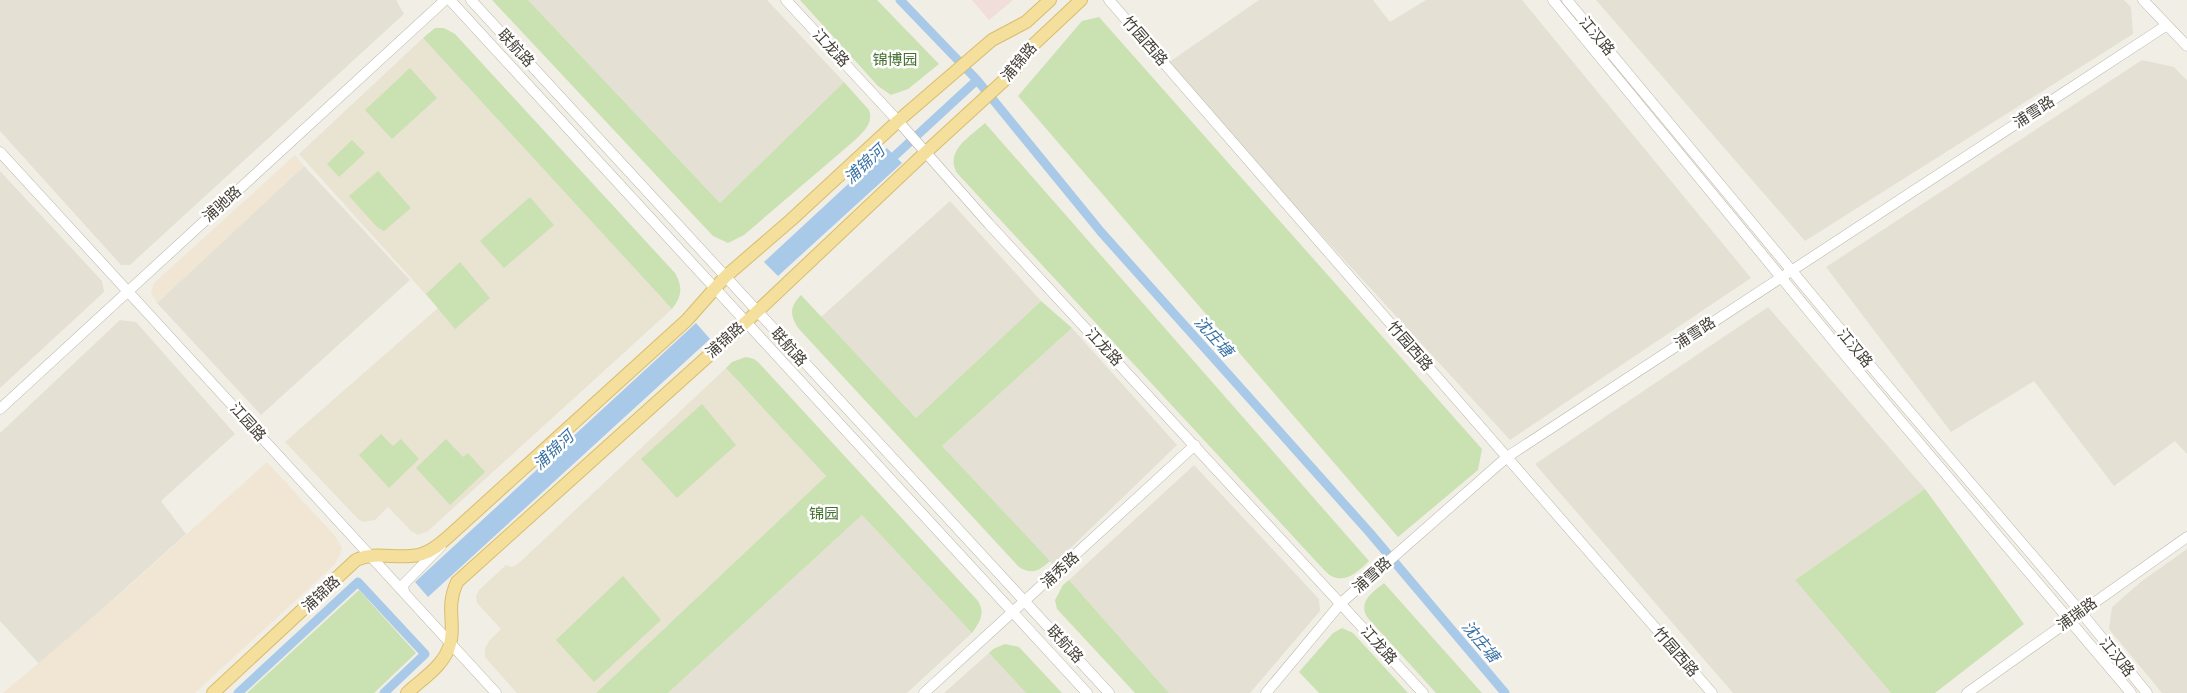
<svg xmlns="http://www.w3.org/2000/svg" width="2187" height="693" font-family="Roboto,'Noto Sans SC',sans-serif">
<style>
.residential{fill:#e4e0d4}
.commercial{fill:#f1e6d3}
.education{fill:#e9e3d1}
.medical{fill:#f1deda}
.green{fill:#cae1b2}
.water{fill:#a8cae8}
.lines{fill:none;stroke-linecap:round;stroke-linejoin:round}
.canal{stroke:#a8cae8;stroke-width:9}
.minor-casing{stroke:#bbb6a9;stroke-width:11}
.major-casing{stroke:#d7bd6e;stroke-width:14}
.minor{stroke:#fff;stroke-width:10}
.major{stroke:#f4df9c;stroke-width:12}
.labels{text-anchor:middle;stroke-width:5;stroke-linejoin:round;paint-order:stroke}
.street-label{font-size:15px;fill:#433f36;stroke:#fff}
.park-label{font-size:15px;fill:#446f2f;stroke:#fff}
.water-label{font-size:16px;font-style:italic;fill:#3a72a4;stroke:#fff}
</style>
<rect width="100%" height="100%" fill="#f1eee6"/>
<path class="residential" d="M0,0H396L404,14L130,265H121L0,131Z
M528,0H767L844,82L720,203Z
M1259,0H1373L1390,22L1426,0H1522L1751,278L1510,440L1165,65Z
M1596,0H2124L2131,7L2133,34L1805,241Z
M2142,60L2174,67L2187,80V454L2175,441L2114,486L2034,381L1951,432L1826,267Z
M304,166L410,280L261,415L157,303Z
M0,171L102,281L104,292L0,388Z
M950,201L1041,301L916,418L821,317Z
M1768,307L1925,489L1795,580L1891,693H1733L1535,464Z
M120,320L136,322L235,434L161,501L186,534L40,665L0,621V433Z
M1072,328L1177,445L1053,565L942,446Z
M1194,465L1319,599L1320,611L1250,693H1169L1069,580Z
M862,515L972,633L907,693H668Z
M2187,549V693H2162L2109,629L2112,607L2142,581Z
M989,653L1026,693H944Z"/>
<path class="commercial" d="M295,155L304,166L157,303L151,292L154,283Z
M267,462L336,537L342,548L340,555L334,565L195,693H3L119,595Z"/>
<path class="education" d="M423,38L672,309L428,531L418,535L411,531L388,507L375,520L363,522L358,519L285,442L438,308L299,154Z
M726,368L826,476L596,693H517L485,657V648L489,641L501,629L477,603L476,596L479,590L506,565L512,567L518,564Z"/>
<path class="medical" d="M972,0H1013L989,20Z"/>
<path class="green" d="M492,0H528L720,203L844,82L869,110C874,123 863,132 854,141L744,235L728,243L713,236Z
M800,0H877L939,64L908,89L891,95L878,86Z
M1099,17L1482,449L1478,470L1398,537L1018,96L1082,21Z
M435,28H444L455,34L675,273C683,287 682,296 672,309L423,38Z
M410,68L437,98L392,139L365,110Z
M985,123L1369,561C1356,574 1341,587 1325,571L957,173C944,151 971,136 985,123Z
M352,140L365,153L339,177L327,164Z
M378,171L411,208L384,231L377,227L349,196Z
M530,197L554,225L504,268L480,241Z
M460,262L490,298L455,329L426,294Z
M801,295L916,418L1041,301L1072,328L942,446L1050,561C1039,571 1032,575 1019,567L799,329C790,316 789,307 801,295Z
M746,357L754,359L759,363L978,601C986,614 979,623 972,633L862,515L668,693H596L826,476L726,368L732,362Z
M702,404L736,445L677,498L641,459Z
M381,434L393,446L401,439L419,459L389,488L359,455Z
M446,439L463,457L468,453L485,472L450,505L416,468Z
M1925,489L2024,624L1935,693H1891L1795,580Z
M623,576L661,620L594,682L556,640Z
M1069,580L1169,693H1135L1057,609L1055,600L1063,585Z
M1384,583L1482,693H1436L1367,617C1358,601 1373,592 1384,583Z
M359,590L416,653L374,693H247Z
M1342,628L1353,633L1408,693H1319L1299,672L1333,633Z
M1005,644L1019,647L1062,693H1026L989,653L993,649Z"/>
<path class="water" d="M887,148L902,163L778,276L764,262Z
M696,323L710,339L428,597L415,582Z"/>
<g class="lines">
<path class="canal" d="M900,0L977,80L1101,232L1370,533L1505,693
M887,163L977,80
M238,693L358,582L425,654L384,693"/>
<g class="minor-casing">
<path id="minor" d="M450,0L1087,693
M471,0L1109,693
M786,0L898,121L989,224L1423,693
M1109,0L1712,693
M1553,0L1849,360L2131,693
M1567,0L1875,371L2080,611L2147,693
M2143,0L2187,46
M0,152L496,693
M0,409L445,0
M404,591L403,585L441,546
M924,693L1195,445
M1266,693L1341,603L1507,457L2167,25
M1967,693L2187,537"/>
</g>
<g class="major-casing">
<path id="major" d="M213,693L356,560C377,550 400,561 422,554C432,551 440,544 448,537L687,320L725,277L791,220L898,121L992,40L1026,22L1050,0
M407,693C422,679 445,665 450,644C456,622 445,609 457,582L746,322L926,152L1010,75L1032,46L1081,0"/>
</g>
<use href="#minor" class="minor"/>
<use href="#major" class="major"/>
</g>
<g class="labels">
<g class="street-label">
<text transform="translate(1597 36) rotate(50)" y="5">江汉路</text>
<text transform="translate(1145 41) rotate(49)" y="5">竹园西路</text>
<text transform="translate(516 48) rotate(47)" y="5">联航路</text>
<text transform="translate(831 48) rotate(47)" y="5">江龙路</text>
<text transform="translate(1019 62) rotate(-50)" y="5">浦锦路</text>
<text transform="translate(2034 112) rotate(-33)" y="5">浦雪路</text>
<text transform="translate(222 204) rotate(-42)" y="5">浦驰路</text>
<text transform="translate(1695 333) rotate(-33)" y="5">浦雪路</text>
<text transform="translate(725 340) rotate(-42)" y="5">浦锦路</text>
<text transform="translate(1410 346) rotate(49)" y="5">竹园西路</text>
<text transform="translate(789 347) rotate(48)" y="5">联航路</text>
<text transform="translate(1104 347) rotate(47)" y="5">江龙路</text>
<text transform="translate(1855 348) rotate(50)" y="5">江汉路</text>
<text transform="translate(248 422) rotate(48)" y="5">江园路</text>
<text transform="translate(1060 570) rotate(-43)" y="5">浦秀路</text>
<text transform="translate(1372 575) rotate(-42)" y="5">浦雪路</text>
<text transform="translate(321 594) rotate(-43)" y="5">浦锦路</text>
<text transform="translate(2077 614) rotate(-36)" y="5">浦瑞路</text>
<text transform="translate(1065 644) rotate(47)" y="5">联航路</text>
<text transform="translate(1379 645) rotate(48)" y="5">江龙路</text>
<text transform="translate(1676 652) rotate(49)" y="5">竹园西路</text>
<text transform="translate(2117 657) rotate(51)" y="5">江汉路</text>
</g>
<g class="park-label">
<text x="895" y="65">锦博园</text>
<text x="824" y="519">锦园</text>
</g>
<g class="water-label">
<text transform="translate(864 164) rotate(-43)" y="6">浦锦河</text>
<text transform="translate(1214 336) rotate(48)" y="6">沈庄塘</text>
<text transform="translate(553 450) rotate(-43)" y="6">浦锦河</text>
<text transform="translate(1481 641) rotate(50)" y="6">沈庄塘</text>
</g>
</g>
</svg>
